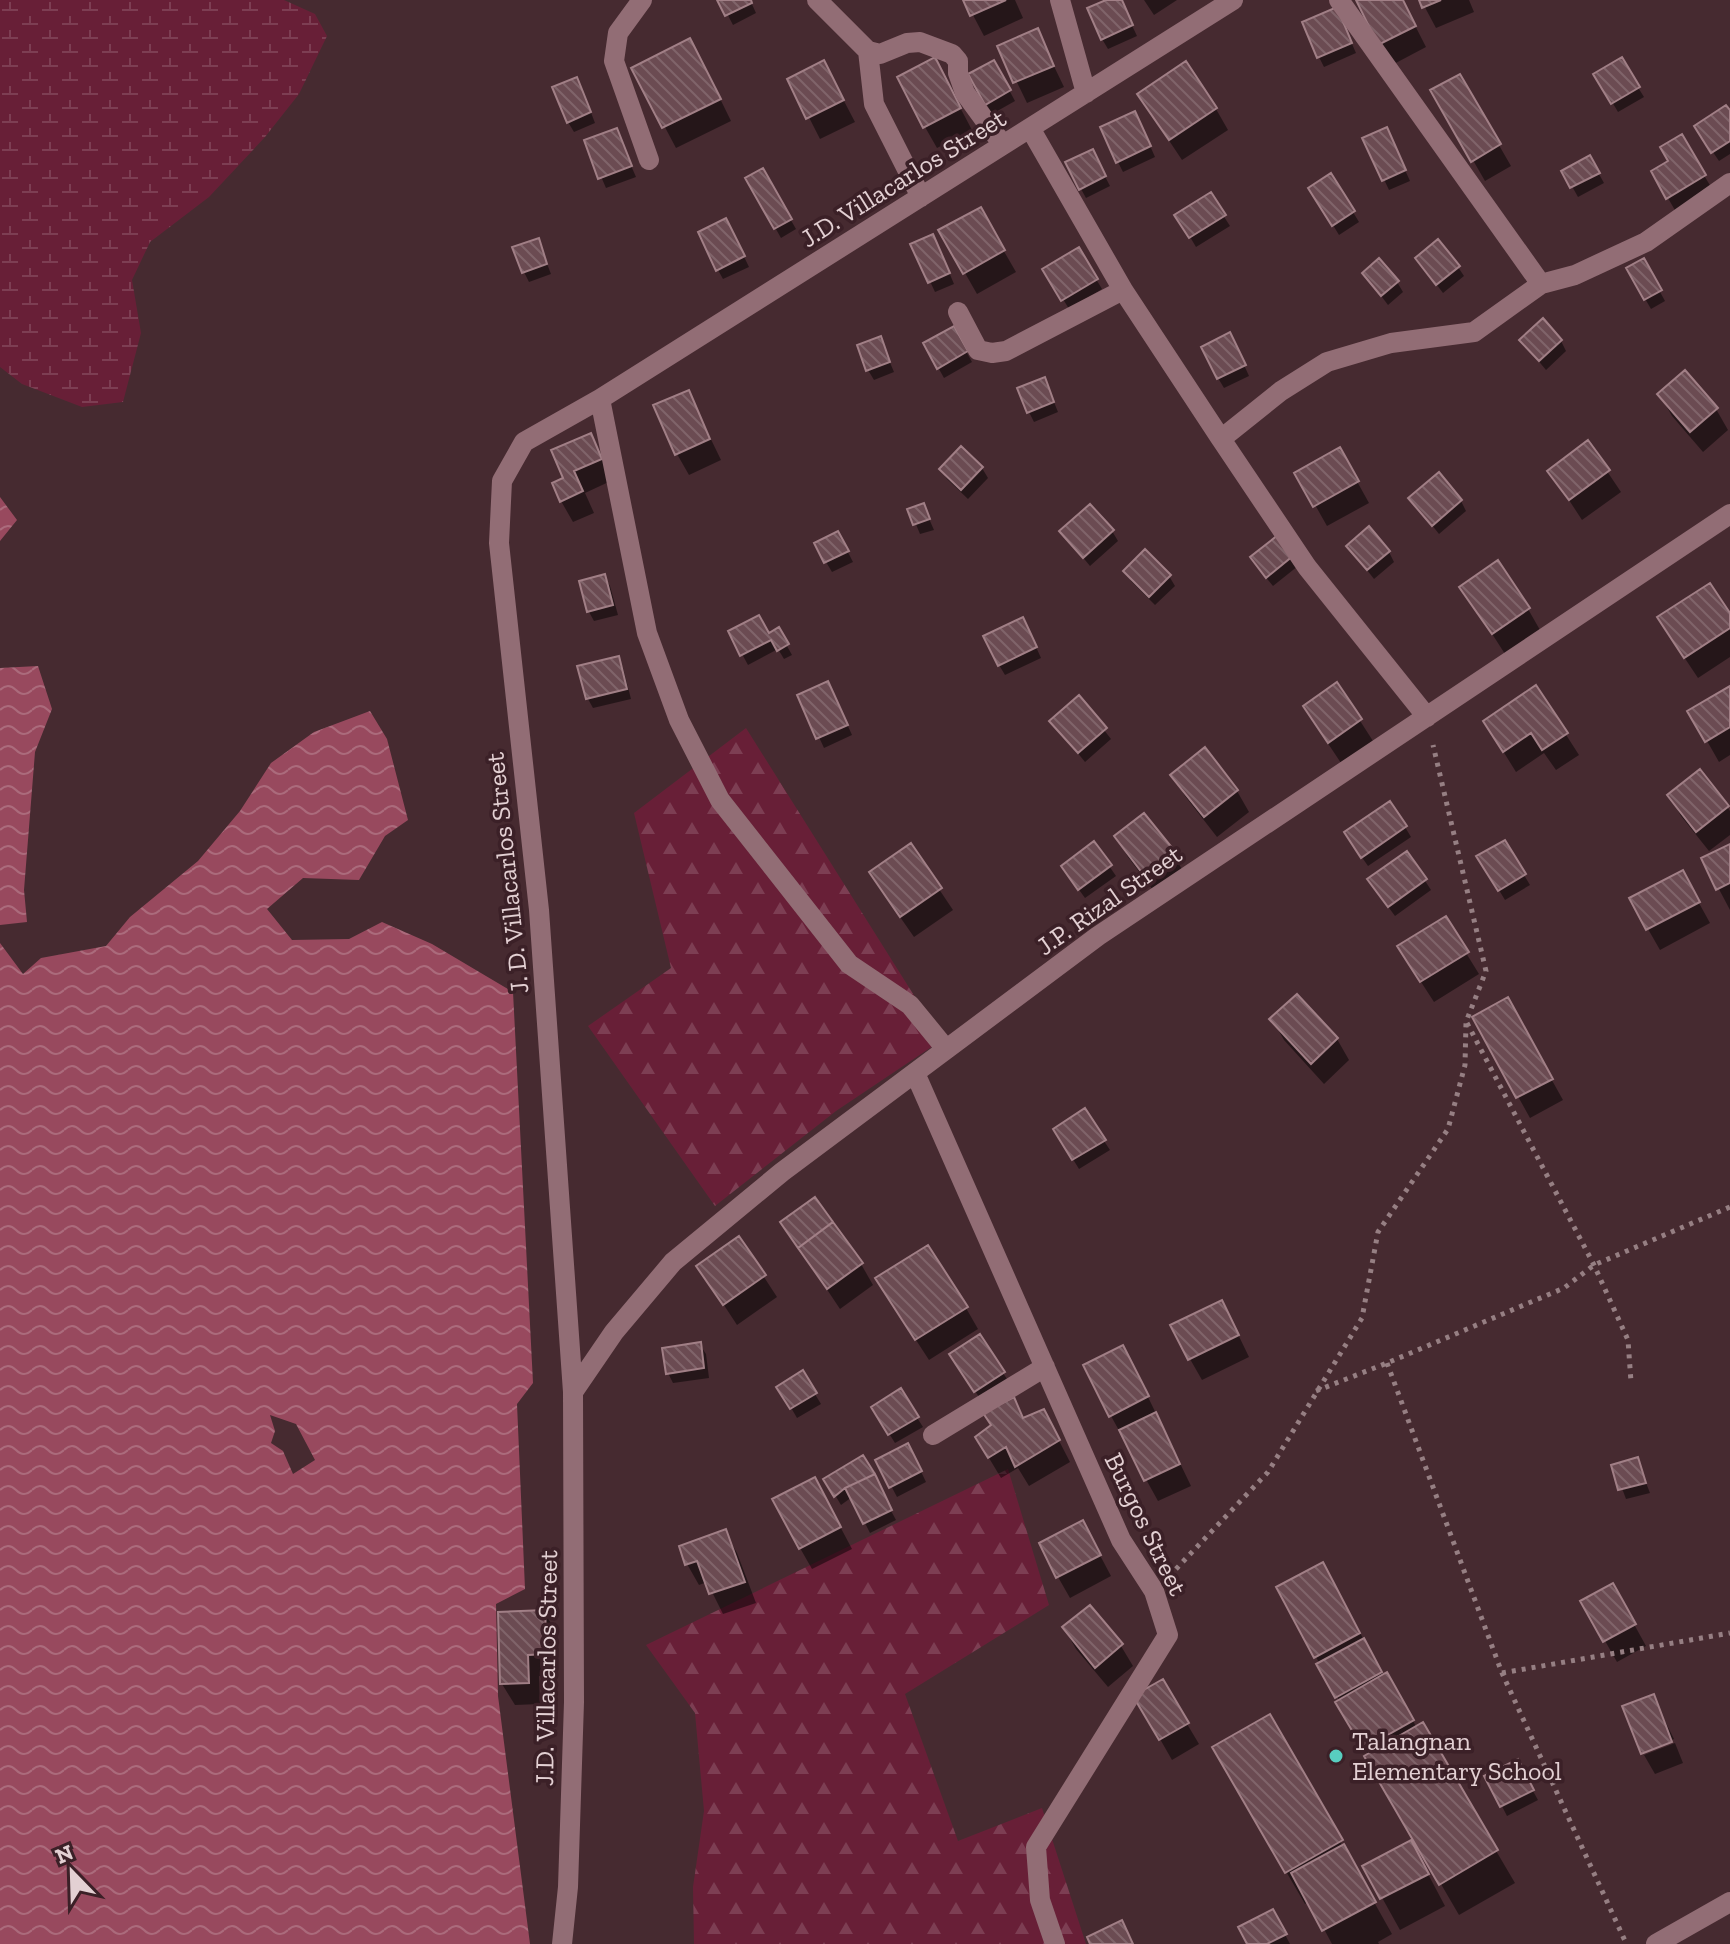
<svg xmlns="http://www.w3.org/2000/svg" width="1730" height="1944" font-family="'Zilla Slab',serif">
<style>
.forest{fill:url(#forest-firs)}
.wetland{fill:url(#wetland-marsh)}
.water{fill:url(#water-waves);fill-rule:evenodd}
.shadow{fill:#0007}
.building{fill:url(#building-back-hatch);stroke:#a17f86;stroke-width:2}
.lines{fill:none;stroke-linecap:round;stroke-linejoin:round}
.path{stroke:#967f83;stroke-width:5;stroke-dasharray:4 6;stroke-linecap:butt}
.minor{stroke:#926d75;stroke-width:20}
.poi-dot{fill:#58cec0;stroke:#3b2027;stroke-width:3}
.labels{text-anchor:middle;stroke-width:7;stroke-linejoin:round;paint-order:stroke}
.street-label{font-size:26px;fill:#e3d0d3;stroke:#3b2027}
.poi-label{font-size:26px;fill:#e3d0d3;stroke:#3b2027;text-anchor:start}
</style>
<defs>
<pattern id="forest-firs" width="22" height="20" patternUnits="userSpaceOnUse" patternTransform="scale(2)"><rect width="22" height="20" fill="#681f37"/><path d="M5 1l3.5 6h-7zM16 11l3.5 6h-7z" fill="#7d3e53"/></pattern>
<pattern id="wetland-marsh" width="20" height="14" patternUnits="userSpaceOnUse" patternTransform="scale(2)"><rect width="20" height="14" fill="#681f37"/><path d="M1 5h8M5 5V1M11 12h8M15 12V8" fill="none" stroke="#7d3e53"/></pattern>
<pattern id="water-waves" width="16" height="10" patternUnits="userSpaceOnUse" patternTransform="scale(2)"><rect width="16" height="10" fill="#98495e"/><path d="M0 5q4-4 8 0t8 0" fill="none" stroke="#ab6b7c"/></pattern>
<pattern id="building-back-hatch" width="6" height="6" patternUnits="userSpaceOnUse" patternTransform="scale(2)"><rect width="6" height="6" fill="#6b4b52"/><path d="M-1 5l2 2M0 0l6 6M5-1l2 2" fill="none" stroke="#80646a"/></pattern>
</defs>
<rect width="100%" height="100%" fill="#462a30"/>
<path class="forest" d="M746,728L942,1040L836,1111L715,1206L588,1026L671,968L634,813Z
M1008,1469L1049,1605L905,1694L958,1841L1042,1808L1086,1944H694L693,1887L704,1811L695,1713L646,1645Z"/>
<path class="wetland" d="M0,0H284L315,14L327,36L299,94L265,137L209,197L150,242L132,280L141,333L123,402L82,407L22,384L0,367Z"/>
<path class="water" d="M0,497L17,520L0,541Z
M38,666L52,709L35,752L24,890L27,922L0,925V668Z
M370,711L387,739L408,820L385,836L359,880L303,878L267,909L292,940L349,939L382,922L432,944L513,992L533,1383L517,1404L525,1589L496,1604L498,1696L530,1944H0V943L23,974L41,958L106,946L130,917L198,861L240,811L271,763L314,732ZM270,1415L296,1424L315,1460L293,1474L283,1451L271,1443L275,1431Z"/>
<path class="shadow" d="M720,0H750L756,13L733,25Z
M965,0H1015L1023,18L984,36Z
M1110,0H1120L1137,36L1108,49L1102,39Z
M1144,0H1177L1154,15Z
M1358,0H1402L1426,47L1392,65Z
M1421,0H1469L1474,12L1436,28Z
M1341,19L1356,53L1324,67L1319,57Z
M1037,31L1064,87L1027,103L1000,47Z
M1621,60L1644,97L1618,112L1596,75Z
M702,62L731,121L676,148L634,69Z
M994,62L1015,101L992,114L971,75Z
M824,63L855,122L820,139L790,80Z
M1459,76L1511,166L1485,181L1433,91Z
M946,81L972,130L937,148L925,127Z
M582,89L595,123L574,132L568,122Z
M1216,109L1228,130L1182,160L1152,115Z
M1730,114V154L1719,161L1702,136Z
M1140,123L1155,157L1123,172L1118,162Z
M616,131L636,177L606,188L586,142Z
M1681,137L1717,197L1680,219L1653,172L1670,162Z
M1365,139H1391L1410,181L1389,190Z
M1590,158L1604,183L1578,197L1564,172Z
M1097,161L1110,186L1086,198L1081,189Z
M762,170L796,229L781,238L747,178Z
M1331,176L1359,222L1339,235L1311,189Z
M1210,195L1230,226L1196,247L1177,215Z
M980,210L1016,272L977,294L941,231Z
M731,230L749,267L723,279L718,270Z
M538,241L551,274L529,282L524,272Z
M913,245L938,246L954,284L935,292Z
M1078,249L1102,289L1069,309L1045,269Z
M1417,259L1458,267L1464,276L1443,293Z
M1643,261L1665,301L1651,309L1628,269Z
M1364,273L1397,282L1403,292L1388,305Z
M953,328L972,362L944,378L925,344Z
M880,339L894,372L874,380L868,370Z
M1522,341H1561L1566,351L1546,370Z
M1235,345L1249,376L1224,388L1218,378Z
M1049,390L1058,412L1034,422L1029,412Z
M688,392L721,460L689,475L677,454Z
M1660,395L1716,409L1728,430L1703,452L1672,416Z
M590,435L613,480L585,493L594,513L573,522L561,501L566,479Z
M1588,443L1621,492L1582,520L1550,471Z
M961,449L982,468L988,478L968,499L947,479L941,469Z
M1339,449L1369,503L1327,526L1297,473Z
M1411,499L1461,501L1466,511L1439,534Z
M923,505L934,530L920,534L910,510Z
M1112,531L1118,541L1090,566L1062,532Z
M838,533L853,562L832,572L826,562Z
M1278,538L1298,566L1273,586L1258,568Z
M1349,547L1389,552L1394,562L1374,579Z
M1126,571L1169,576L1175,586L1155,605L1131,581Z
M604,576L610,586L618,615L594,621L589,612Z
M1462,587L1528,609L1540,630L1505,654Z
M1730,617V657L1698,678L1672,639Z
M1028,629L1041,658L1005,675L999,665Z
M778,630L792,655L784,659L778,649L748,665L730,632L768,636Z
M618,658L623,668L631,699L593,708L588,699Z
M1337,685L1373,741L1341,763L1317,727Z
M1536,688L1579,755L1556,770L1544,753L1516,772L1498,743Z
M1730,689V755L1719,762L1690,711Z
M833,693L852,735L824,748L800,696Z
M1079,698L1111,739L1085,762L1052,721Z
M1205,750L1237,791L1249,812L1217,837L1185,796L1173,775Z
M1669,795L1727,807L1730,811V835L1709,851L1681,816Z
M1144,815L1172,852L1184,873L1156,894L1128,857L1116,837Z
M1405,827L1411,837L1368,866L1352,843Z
M1504,842L1530,885L1505,900L1479,857Z
M1094,844L1116,876L1085,898L1069,876Z
M910,846L953,910L914,937L884,894Z
M1730,847V910L1703,859Z
M1407,853L1431,890L1395,916L1375,889Z
M1694,894L1710,923L1660,950L1648,929Z
M1445,919L1479,974L1434,1002L1412,968Z
M1297,996L1337,1039L1349,1060L1324,1084L1284,1040L1272,1019Z
M1507,1000L1563,1100L1530,1118L1474,1018Z
M1055,1130L1104,1141L1110,1150L1079,1169Z
M739,1239L777,1297L737,1325L699,1267Z
M806,1258L861,1264L873,1285L840,1309Z
M890,1300L966,1308L978,1329L929,1360Z
M1233,1324L1249,1357L1202,1380L1190,1359Z
M700,1345L706,1354L709,1378L673,1383L668,1373Z
M957,1364L1003,1373L1009,1382L981,1400Z
M1134,1368L1191,1486L1158,1501L1111,1416Z
M802,1373L821,1404L797,1418L779,1387Z
M900,1391L923,1427L895,1443L873,1408Z
M1013,1400L1024,1420L1055,1433L1070,1462L1029,1486L1018,1468L1001,1478L977,1438L993,1426Z
M913,1455L926,1482L897,1497L878,1461Z
M862,1457L896,1520L870,1533L852,1497L841,1505L826,1480Z
M1637,1460L1650,1493L1626,1499L1614,1467Z
M826,1500L852,1549L812,1569L800,1548Z
M725,1532L737,1553L756,1603L723,1614L707,1582L699,1585L687,1564Z
M1094,1544L1111,1576L1070,1598L1058,1577Z
M1279,1588L1340,1597L1384,1676L1387,1675L1417,1728L1422,1725L1515,1883L1459,1915L1367,1757L1369,1756Z
M1583,1602L1624,1606L1646,1646L1617,1662Z
M544,1612L557,1633L558,1674L539,1676L540,1704L515,1705L502,1684Z
M1064,1628L1121,1646L1133,1666L1108,1687L1076,1649Z
M1162,1682L1199,1744L1172,1760L1136,1697Z
M1653,1697L1674,1739L1642,1751Z
M1270,1717L1392,1934L1378,1942L1379,1944H1332L1309,1901L1305,1904L1214,1748Z
M1675,1743L1683,1763L1655,1774L1644,1755Z
M1517,1762L1538,1800L1507,1816L1487,1777Z
M1365,1867L1428,1874L1445,1906L1400,1930Z
M1273,1912L1290,1944H1249Z"/>
<path class="building" d="M717,0H751L752,3L725,16Z
M963,0H1006L970,16Z
M1106,0H1122L1133,25L1101,40L1087,8Z
M1356,0H1403L1416,26L1378,45Z
M1419,0H1441L1422,8Z
M1337,7L1352,43L1317,58L1302,22Z
M1038,28L1054,66L1013,83L997,46Z
M690,38L721,99L662,128L631,68Z
M935,57L961,108L923,128L897,77Z
M1622,57L1640,87L1611,104L1593,74Z
M824,60L844,100L806,119L787,79Z
M994,60L1011,90L985,105L968,74Z
M1186,61L1217,108L1169,140L1137,94Z
M1460,74L1501,144L1471,162L1430,90Z
M577,77L591,112L567,123L552,87Z
M1726,105L1730,110V141L1711,153L1694,126Z
M1135,111L1151,146L1116,163L1100,127Z
M1387,127L1406,170L1382,181L1362,138Z
M617,128L632,166L598,179L584,140Z
M1682,134L1706,175L1666,199L1651,171L1668,161L1660,147Z
M1093,149L1106,176L1079,190L1065,162Z
M1590,155L1600,173L1570,188L1561,171Z
M763,168L792,219L774,229L745,178Z
M1331,173L1355,211L1332,226L1308,188Z
M1211,192L1226,215L1189,238L1174,215Z
M981,207L1005,250L963,274L938,230Z
M726,218L745,256L716,271L698,232Z
M933,234L950,273L928,283L910,244Z
M539,238L547,264L522,273L512,247Z
M1438,239L1460,266L1436,285L1415,258Z
M1079,247L1098,279L1061,301L1042,269Z
M1379,258L1399,281L1381,296L1362,273Z
M1644,258L1662,290L1644,300L1626,268Z
M1543,318L1562,340L1539,361L1519,340Z
M954,326L968,351L937,369L923,343Z
M1230,332L1246,365L1217,379L1201,347Z
M881,336L890,362L866,371L857,345Z
M1685,370L1718,408L1690,432L1657,394Z
M1045,377L1054,402L1027,413L1017,388Z
M689,390L710,439L675,455L653,405Z
M591,433L602,459L574,471L583,491L560,502L552,483L563,478L551,450Z
M1588,440L1610,470L1569,500L1547,471Z
M961,446L983,467L961,490L939,469Z
M1340,447L1359,481L1313,507L1294,473Z
M1439,472L1462,500L1432,526L1408,498Z
M924,503L930,519L913,525L907,509Z
M1090,504L1114,530L1083,558L1059,531Z
M1369,526L1390,551L1367,570L1346,546Z
M838,531L849,551L824,563L814,543Z
M1278,535L1294,555L1266,578L1250,557Z
M1145,549L1171,575L1149,597L1123,571Z
M1498,560L1530,608L1492,634L1459,587Z
M605,574L613,605L587,612L579,581Z
M1710,583L1730,613V628L1684,658L1657,617Z
M759,615L769,633L779,627L789,644L777,651L771,640L740,656L728,631Z
M1023,617L1037,647L998,666L983,636Z
M619,656L627,689L586,699L577,666Z
M828,681L848,725L816,739L797,695Z
M1337,682L1362,719L1328,743L1303,706Z
M1536,685L1568,733L1542,750L1531,733L1503,752L1483,721Z
M1730,686V727L1705,742L1687,711Z
M1079,695L1107,728L1078,753L1049,721Z
M1205,747L1238,790L1204,817L1170,775Z
M1700,769L1729,806L1696,832L1667,795Z
M1390,801L1407,826L1361,858L1344,832Z
M1144,813L1174,850L1143,874L1114,836Z
M1505,840L1526,874L1498,891L1476,856Z
M1094,841L1112,865L1078,890L1061,866Z
M911,843L942,888L900,917L869,872Z
M1730,844V883L1716,890L1701,858Z
M1407,851L1427,879L1388,907L1367,879Z
M1683,870L1700,902L1646,930L1629,898Z
M1446,916L1469,952L1420,982L1397,946Z
M1297,994L1338,1038L1311,1064L1269,1019Z
M1508,997L1553,1079L1516,1098L1472,1017Z
M1085,1108L1106,1140L1072,1160L1053,1129Z
M815,1197L833,1222L798,1248L780,1222Z
M833,1222L863,1263L827,1289L798,1248Z
M739,1236L766,1275L723,1305L696,1266Z
M928,1245L968,1307L915,1340L875,1278Z
M1222,1300L1239,1335L1188,1360L1170,1325Z
M980,1334L1005,1372L974,1392L949,1354Z
M701,1342L704,1368L666,1374L662,1348Z
M1123,1345L1149,1396L1109,1417L1083,1365Z
M803,1370L817,1393L790,1409L776,1387Z
M901,1388L919,1417L888,1435L871,1407Z
M1014,1397L1023,1418L1044,1409L1060,1440L1015,1467L1006,1447L988,1458L975,1437L991,1425L983,1413Z
M1156,1412L1180,1464L1144,1481L1119,1430Z
M908,1443L922,1471L889,1488L875,1460Z
M863,1455L875,1474L845,1488L834,1497L823,1479Z
M1638,1457L1646,1483L1618,1490L1611,1465Z
M875,1474L892,1510L863,1524L845,1488Z
M815,1477L841,1527L799,1549L772,1499Z
M1083,1520L1101,1555L1056,1578L1039,1543Z
M726,1529L745,1582L709,1594L697,1561L685,1565L679,1546Z
M1323,1562L1360,1633L1314,1658L1276,1587Z
M1613,1583L1636,1624L1603,1642L1580,1601Z
M1090,1605L1123,1644L1095,1668L1062,1627Z
M545,1610L547,1654L528,1655L529,1683L500,1684L498,1612Z
M1364,1638L1382,1672L1335,1698L1316,1664Z
M1387,1672L1414,1720L1363,1749L1335,1702Z
M1163,1679L1189,1723L1159,1740L1133,1696Z
M1654,1694L1672,1742L1641,1754L1622,1706Z
M1270,1714L1343,1840L1285,1873L1212,1747Z
M1423,1722L1498,1850L1439,1885L1364,1756Z
M1518,1759L1534,1790L1500,1807L1484,1776Z
M1411,1840L1429,1874L1380,1899L1362,1866Z
M1344,1844L1376,1902L1322,1931L1291,1873Z
M1273,1909L1287,1934L1267,1944H1247L1238,1927Z
M1122,1920L1133,1944H1090L1087,1937Z"/>
<g class="lines">
<path class="path" d="M1467,1023L1594,1265L1628,1340L1631,1382
M1387,1363L1502,1673L1626,1943
M1316,1391L1387,1363L1564,1288L1594,1265L1730,1207
M1176,1569L1268,1472L1362,1318L1378,1232L1448,1129L1465,1065L1466,1022L1486,971L1433,745
M1502,1673L1730,1633"/>
<path class="minor" d="M642,0L618,33L614,61L649,160
M817,0L868,51L880,54L907,43L920,42L952,54L958,61V73L965,93L1003,145
M1060,0L1086,93
M1339,0L1541,284
M868,51L874,104L921,197
M1030,128L1123,290L1221,439L1281,391L1327,362L1391,343L1474,332L1541,284L1575,275L1646,242L1730,183
M958,312L978,350L992,353L1006,351L1123,290
M600,399L647,633L679,720L720,800L849,964L910,1005L946,1049
M1221,439L1307,567L1427,717
M915,1073L1121,1540L1154,1591L1168,1635L1036,1847L1040,1900L1055,1944
M573,1392L614,1332L673,1262L782,1172L1098,936L1730,514
M933,1435L1045,1367
M562,1944L568,1887L574,1702L573,1392L539,910L499,543L502,481L524,442L600,399L1233,0
M1656,1944L1730,1902"/>
</g>
<circle class="poi-dot" cx="1336" cy="1756" r="8"/>
<g class="labels">
<g class="street-label">
<text transform="translate(903 178) rotate(-32)" y="9">J.D. Villacarlos Street</text>
<text transform="translate(507 873) rotate(-96)" y="9">J. D. Villacarlos Street</text>
<text transform="translate(1109 900) rotate(-35)" y="9">J.P. Rizal Street</text>
<text transform="translate(1146 1524) rotate(64)" y="9">Burgos Street</text>
<text transform="translate(546 1668) rotate(-89)" y="9">J.D. Villacarlos Street</text>
</g>
<g class="poi-label">
<text x="1352" y="1750">Talangnan<tspan x="1352" dy="30">Elementary School</tspan></text>
</g>
</g>
<g transform="translate(72 1872) rotate(337)" stroke="#3b2027" stroke-width="6" paint-order="stroke">
<path d="M0-6L14 30L0 20L-14 30Z" fill="#e3d0d3"/>
<text y="-12" font-size="22" font-weight="bold" text-anchor="middle" fill="#e3d0d3">N</text>
</g>
</svg>
